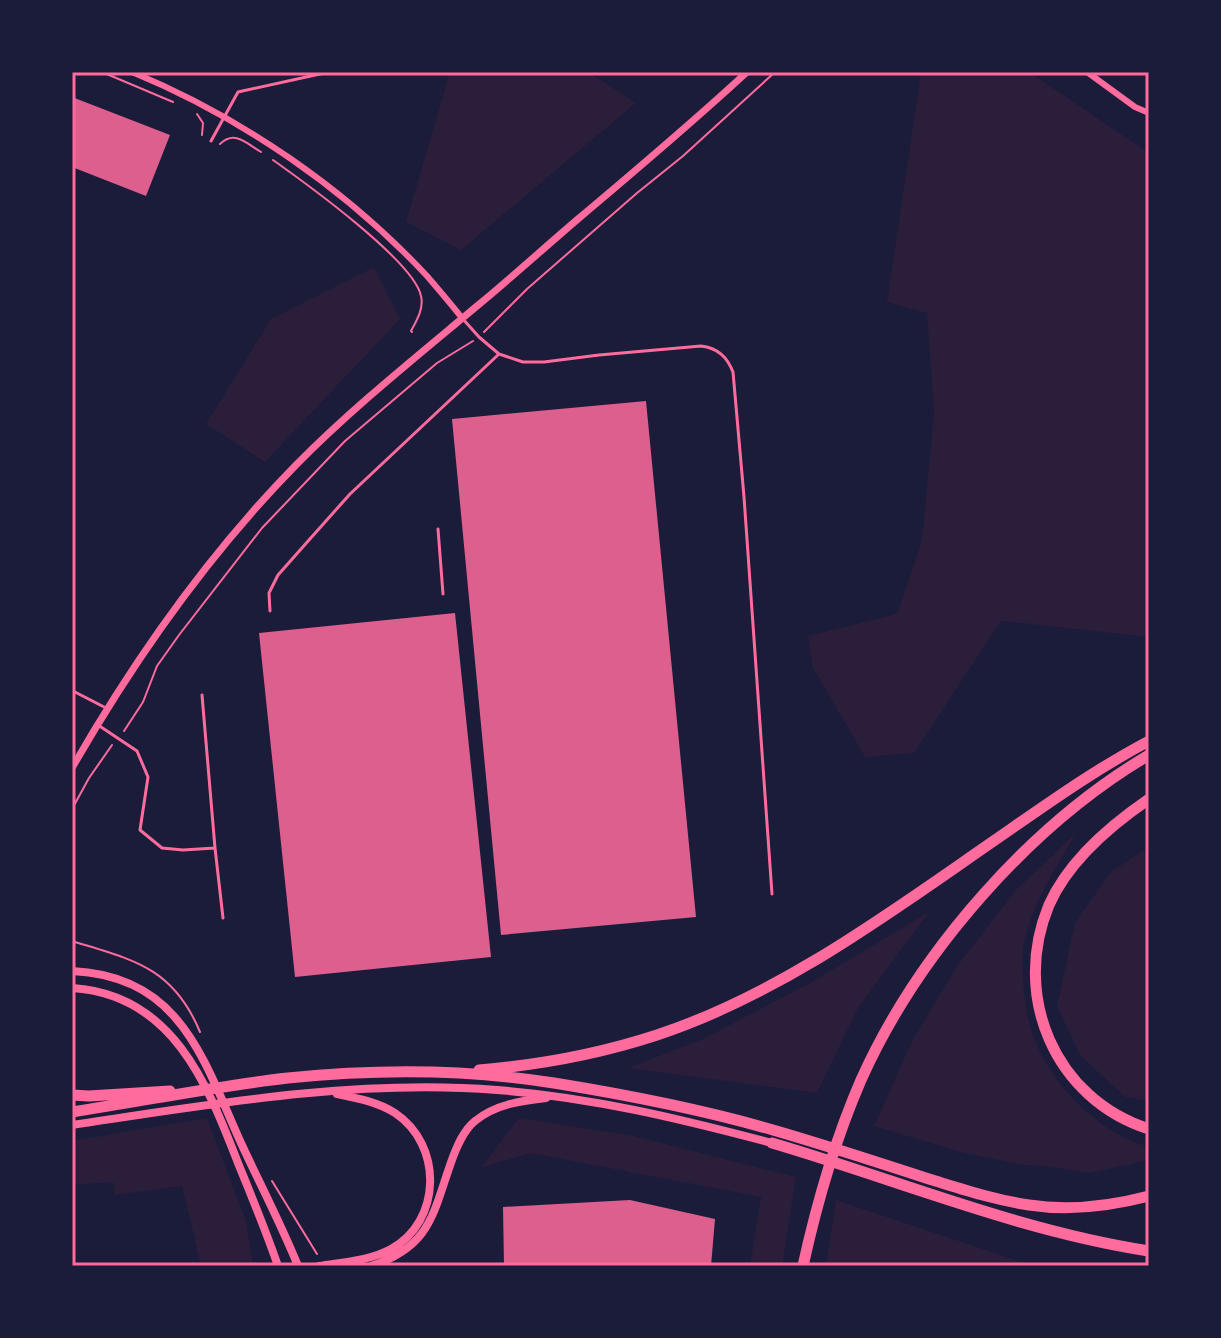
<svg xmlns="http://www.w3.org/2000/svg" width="1221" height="1338" font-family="'Open Sans',sans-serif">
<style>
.green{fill:#2a1e3b}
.building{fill:#dd5f8e}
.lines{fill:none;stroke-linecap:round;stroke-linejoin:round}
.path{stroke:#ff6b9d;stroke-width:2}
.service{stroke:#ff6b9d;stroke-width:3}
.minor{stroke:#ff6b9d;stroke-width:6}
.tertiary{stroke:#ff6b9d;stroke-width:7}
.secondary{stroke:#ff6b9d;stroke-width:8}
.motorway{stroke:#ff6b9d;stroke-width:11}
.neatline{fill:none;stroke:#ff6b9d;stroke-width:3}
</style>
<rect width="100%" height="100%" fill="#1b1b3a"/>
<path class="green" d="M450,72H588L636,103L461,250L406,222Z
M921,72H1029L1149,153V637L1001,621L914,753L865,757L812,666L808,636L897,614L922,540L934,413L927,313L887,302Z
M374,267L400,319L265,462L206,424L271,319Z
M1076,833C1056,868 1035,900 1025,938C1022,948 1023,959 1023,969C1023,994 1027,1025 1038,1047C1059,1092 1100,1133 1149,1147V1160L1090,1173L1045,1166L1022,1165L960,1152L874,1126L912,1041L957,966L1017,889Z
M1149,847V1101L1125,1097L1080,1055L1057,1006L1075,922L1112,871Z
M929,912L858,1008L817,1093L628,1068L703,1039L810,983Z
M207,1118L246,1221L253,1266H201L182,1186L115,1195L113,1182L72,1185V1141Z
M519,1118L634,1136L796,1177L782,1266H750L761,1197L530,1153L481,1168Z
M836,1200L1034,1266H826Z"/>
<path class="building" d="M72,97L170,135L146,196L72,167Z
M646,401L696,917L501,935L452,419Z
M455,613L491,957L295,977L259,633Z
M630,1200L715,1219L711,1266H504L503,1207Z"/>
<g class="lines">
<path class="path" d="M102,72L173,102
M197,114L203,123L202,135
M220,144C235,130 246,143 261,152
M273,160C304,182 414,261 421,296C424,308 417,320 411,331L412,332
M484,332L527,289L637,193L683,156L775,72
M124,731L143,702L157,666L179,635L262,528L345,441L437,363L473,341
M72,809L89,778L112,745
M72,941C133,960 173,967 200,1032
M272,1181L317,1254"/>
<path class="service" d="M211,141L238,92L329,72
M462,318L479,337L499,354L523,362H544L599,355L701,346C718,348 727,357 733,372L744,497L772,894
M438,529L443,594
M270,611L269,593L278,575L309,540L350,494L499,354
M73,691L108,709
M98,725L137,751L148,777L140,830L162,848L183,850L215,848L202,695
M215,848L223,918"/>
<path class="minor" d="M132,72C241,117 346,189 427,276C439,290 451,304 462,318
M1087,72L1135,107L1149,113"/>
<path class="tertiary" d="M72,768C134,660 207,556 295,466C351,409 415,358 477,306C511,278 544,248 578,219C635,171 692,123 747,72"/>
<path class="secondary" d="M72,971C181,976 203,1059 241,1143C260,1184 281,1224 298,1266
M72,988C172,994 207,1083 238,1163C252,1197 266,1231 278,1266
M72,1125C212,1104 354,1079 497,1090C591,1097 681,1119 772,1143
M319,1266C343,1262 369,1261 391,1249C442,1221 443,1145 395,1113C378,1102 357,1098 337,1094
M371,1266C433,1246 433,1211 453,1157C458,1144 464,1130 475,1121C496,1104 521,1101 546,1098"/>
<path class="motorway" d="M1149,799C1111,825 1068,862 1049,905C1011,996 1055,1099 1149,1129
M479,1070C539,1065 599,1054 657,1035C775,996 880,920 982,849C1036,812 1090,772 1149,741
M72,1095L89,1096L170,1091
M72,1112C144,1101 216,1086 288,1078C376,1069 466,1069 554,1083C628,1095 701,1109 773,1130C825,1145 877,1162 929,1179C962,1189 995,1200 1029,1205C1068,1211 1111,1206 1149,1196
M772,1143C898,1180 1019,1231 1149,1251
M803,1266C817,1202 835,1140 861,1080C918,953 1030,825 1149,755"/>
</g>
<rect width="1221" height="1338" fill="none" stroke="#1b1b3a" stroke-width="148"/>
<rect x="74" y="74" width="1073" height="1190" class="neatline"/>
</svg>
